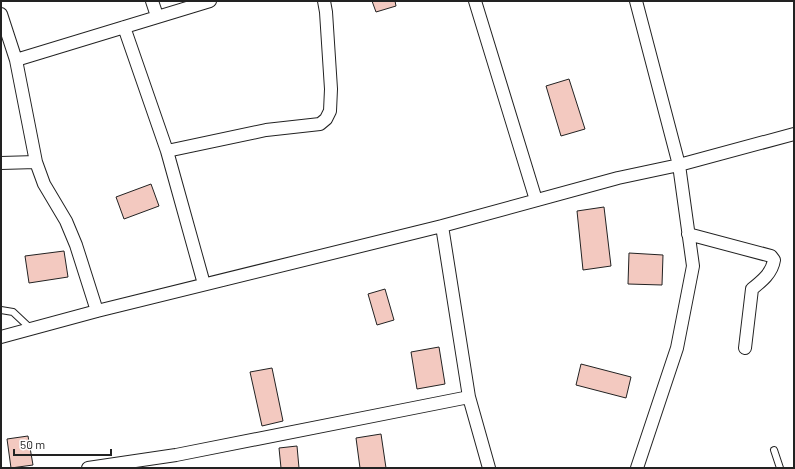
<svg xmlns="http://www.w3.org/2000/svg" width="795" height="469" font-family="Barlow,sans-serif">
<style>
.building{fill:#f3c9c0;stroke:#222}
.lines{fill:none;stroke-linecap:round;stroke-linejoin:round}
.lane-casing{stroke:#222;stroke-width:8}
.street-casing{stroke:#222;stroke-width:14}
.lane{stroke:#fff;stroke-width:6}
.street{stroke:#fff;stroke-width:12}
</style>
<rect width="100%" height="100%" fill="#fff"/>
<path class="building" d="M372,1H395L396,6L376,12Z
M569,79L585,129L561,136L546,86Z
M151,184L159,206L124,219L116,197Z
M604,207L611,266L583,270L577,211Z
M64,251L68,277L29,283L25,256Z
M629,253L663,255L662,285L628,284Z
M385,289L394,320L377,325L368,294Z
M439,347L445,384L417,389L411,352Z
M581,364L631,377L626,398L576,385Z
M272,368L283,421L262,426L250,372Z
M381,434L386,468H360L356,438Z
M28,436L33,465L11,468L7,439Z
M297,446L299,468H281L279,448Z"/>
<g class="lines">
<g class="lane-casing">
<path id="lane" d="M1,310L13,312L30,328
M774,450L780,468"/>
</g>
<g class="street-casing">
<path id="street" d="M152,1L157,16
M475,1L536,200
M636,1L679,165L693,266L677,348L637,468
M1,14L16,60L36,162L44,184L66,221L76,245L97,311
M124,27L167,151L204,284
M16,60L210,1
M167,151L266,130L320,124L326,119L330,111L331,89L326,12L324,1
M1,163L36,162
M442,226L469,397L489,468
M688,234L771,256L774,260C772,273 762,281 752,289L745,348
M1,337L97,311L442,226L618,178L679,165L794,134
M88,468L176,455L469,397"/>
</g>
<use href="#lane" class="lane"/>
<use href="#street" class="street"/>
</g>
<rect width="795" height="469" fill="none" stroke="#222222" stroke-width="4"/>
<path d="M14 449v6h97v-6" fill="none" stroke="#222222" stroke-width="2"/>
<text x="20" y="449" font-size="12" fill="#222222" stroke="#ffffff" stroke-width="3" paint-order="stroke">50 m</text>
</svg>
